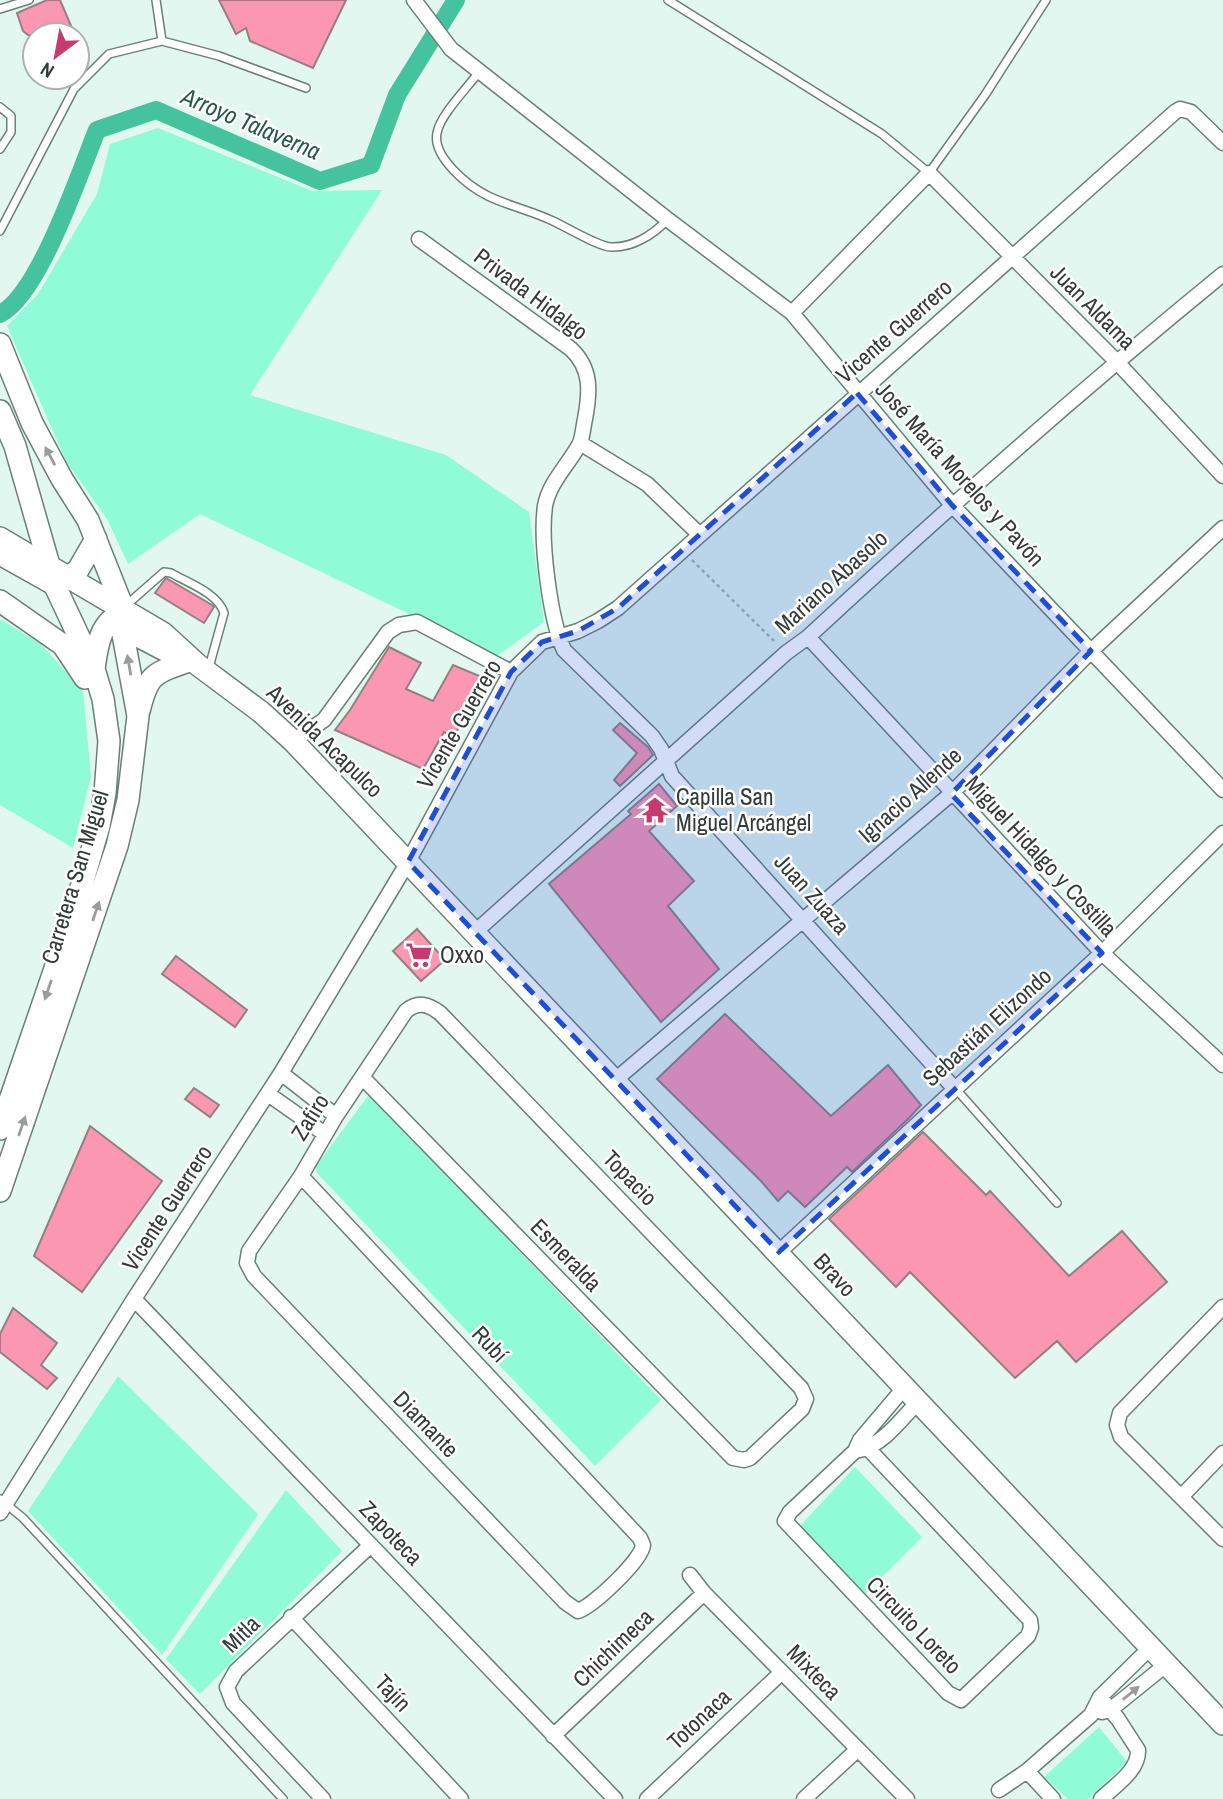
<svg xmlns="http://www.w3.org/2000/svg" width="1223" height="1799" font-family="'Archivo Narrow',sans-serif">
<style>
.green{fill:#90fbd7}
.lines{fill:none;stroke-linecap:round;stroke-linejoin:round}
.canal{stroke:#45c39e;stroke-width:18}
.building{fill:#fb97b3;stroke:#947f84;stroke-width:2}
.service-casing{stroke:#6b7f77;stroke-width:10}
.minor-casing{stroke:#6b7f77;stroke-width:17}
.tertiary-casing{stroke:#6b7f77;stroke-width:22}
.secondary-casing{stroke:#6b7f77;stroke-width:24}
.path{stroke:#a5b7b0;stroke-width:2.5;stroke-dasharray:3.5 3.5;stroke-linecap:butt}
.service{stroke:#fff;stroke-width:7}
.minor{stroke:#fff;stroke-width:14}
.tertiary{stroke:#fff;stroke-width:19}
.secondary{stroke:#fff;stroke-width:21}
.oneway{fill:#989d9b}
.marked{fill:#1d4ed8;fill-opacity:0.2;stroke:#1d4ed8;stroke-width:5;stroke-dasharray:14 9;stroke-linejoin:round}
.labels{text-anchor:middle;stroke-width:5;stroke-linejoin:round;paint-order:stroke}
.street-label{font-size:23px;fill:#323b37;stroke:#fff}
.poi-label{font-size:23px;fill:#323b37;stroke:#fff;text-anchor:start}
.water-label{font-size:24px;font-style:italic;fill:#255848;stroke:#fff}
</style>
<rect width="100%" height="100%" fill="#e1f7ef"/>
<path class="green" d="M158,128L312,191L382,190L250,395L446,455L529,512L544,622L497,656L200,514L128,564L107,519L66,461L7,326L38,294L97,194L110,144Z
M0,619L41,644L83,691L91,777L73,848L0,805Z
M368,1096L374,1098L661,1400L595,1466L316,1172V1166Z
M118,1376L258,1514L162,1655L28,1511Z
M855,1467L922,1537L863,1596L799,1527Z
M286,1490L342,1551L200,1694L166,1659Z
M1099,1727L1127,1762L1088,1799H1068L1044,1777Z"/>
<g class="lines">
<path class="canal" d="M0,314C39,295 80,172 97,130L156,110L320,181L371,165L397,95L456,0"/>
</g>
<path class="building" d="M47,0H60L75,35H28L23,31L17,13Z
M219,0H346L313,68L250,41L246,28L236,34Z
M166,578L212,605L214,607L204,623L155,593Z
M389,647L421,663L406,689L433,701L453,665L489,680L453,737L444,732L423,769L335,730L350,710Z
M620,723L648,747L653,755L620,786L614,780L637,753L613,730Z
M659,784L677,806L649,831L694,881L668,906L719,969L661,1022L549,884L631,814L628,811Z
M417,929L445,960L421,981L393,951Z
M176,956L247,1010L235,1027L162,974Z
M725,1014L831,1116L888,1065L921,1105L909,1118L852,1172L847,1167L805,1207L788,1191L778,1201L761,1181L657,1079Z
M194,1088L219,1105L210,1117L185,1099Z
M90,1126L162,1181L82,1292L34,1256Z
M923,1132L986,1195L990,1191L1069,1276L1122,1231L1167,1282L1076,1362L1057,1341L1015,1378L910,1272L896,1287L829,1219Z
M13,1308L57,1343L41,1365L57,1378L47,1389L0,1352V1334Z"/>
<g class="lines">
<g class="service-casing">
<path id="service" d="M668,0L882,134L929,173L985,95L1046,0
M0,9L29,0
M162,41L219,56L306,88
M479,72C468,87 440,115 437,133C432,157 468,186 488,196C509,206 532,211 553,221C566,227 599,247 611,247C632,248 653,235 667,220
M0,107L11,116V132L0,149
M0,231L74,89L109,54L162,41L156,0
M131,601L164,572L171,573C188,583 218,593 224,613L208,671
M955,1088L1057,1203
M0,1499L23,1518L283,1799"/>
</g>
<g class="minor-casing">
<path id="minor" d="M414,0L451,49L667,219L792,313L952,505L1223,790
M419,239L571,349C592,369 590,392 585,419C583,427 583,438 579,445C568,465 549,483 545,506C540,541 550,619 564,650L652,736L661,749L672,776L954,1088
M792,313L929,173L1116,361L1223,476
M580,443L647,484L699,534
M808,637L1102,953L1223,1065
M293,741L324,720L388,632L399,625L417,622L511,672
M475,932L786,653L808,637C943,512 1081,390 1223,274
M281,1073L336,1116
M614,1081L951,794L1091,651L1223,528
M268,1094L325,1134
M301,1176L640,1538L643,1545C642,1560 593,1606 578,1611L565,1602L254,1276L247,1263L249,1251L301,1176L336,1116L406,1011C418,1001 428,1004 440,1013L801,1388L806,1399L802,1409L750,1458L744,1460L733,1458L363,1078
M779,1252L1102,953L1223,833
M134,1299L615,1799
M1223,1307L1120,1413L1117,1425L1121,1437L1223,1539
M860,1440L1030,1620L1031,1628L1028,1636L961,1700L948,1693L785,1521L790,1512L855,1451L860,1440L904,1388
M860,1450C883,1445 902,1418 918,1402
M1181,1497L1223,1453
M0,1513L134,1299L281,1073L408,862L511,672L542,642L578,631L598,621L618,608C803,441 990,278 1175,112L1180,109L1191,112L1223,143
M690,1575L704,1593L907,1799
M291,1617L461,1799
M1100,1697L1118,1719L1138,1750C1139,1771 1114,1786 1101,1799
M1102,1712L1110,1710L1167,1664
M553,1736L704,1593
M1027,1771L1053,1799
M999,1790L1027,1771L1091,1715L1100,1697L1151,1647
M323,1799L233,1703L227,1687L236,1671L371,1545
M647,1799L782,1672
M804,1799L857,1750"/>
</g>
<g class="tertiary-casing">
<path id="tertiary" d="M0,537L49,566
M0,555L55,586"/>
</g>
<g class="secondary-casing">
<path id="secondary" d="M0,344L32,423L62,479L88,520L125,613L122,629L138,716L128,800L117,846L0,1191
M0,411L15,446L55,586L94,669L103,699L109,741L105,793L99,826L71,922L0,1129
M49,566L163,633L198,665L261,712L293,741L1223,1724
M57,585L78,570L96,539
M0,601L63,645L85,678
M115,624L180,658
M94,669C97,648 99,622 123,613
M139,711C148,675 152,674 186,662"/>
</g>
<path class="path" d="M692,560L774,641"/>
<use href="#service" class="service"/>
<use href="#minor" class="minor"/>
<use href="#tertiary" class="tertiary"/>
<use href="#secondary" class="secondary"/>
</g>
<defs><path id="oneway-solid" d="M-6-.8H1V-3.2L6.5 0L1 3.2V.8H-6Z" transform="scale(1.75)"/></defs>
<g class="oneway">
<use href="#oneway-solid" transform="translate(50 456) rotate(-118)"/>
<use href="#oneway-solid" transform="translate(129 665) rotate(-100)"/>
<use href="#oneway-solid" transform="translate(96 911) rotate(-71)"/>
<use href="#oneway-solid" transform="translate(48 990) rotate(109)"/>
<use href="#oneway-solid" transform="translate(22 1126) rotate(-71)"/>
<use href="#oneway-solid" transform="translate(1131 1693) rotate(-39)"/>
</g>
<path class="marked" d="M857,393L952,505L1091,651L951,794L1102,953L779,1252L408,862L511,672L542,642L578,631L618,608Z"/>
<defs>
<g id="temple-bare" transform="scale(2.1)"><path d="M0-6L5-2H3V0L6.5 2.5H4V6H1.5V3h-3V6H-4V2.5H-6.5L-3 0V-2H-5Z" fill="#c63a6d" stroke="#fff" stroke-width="2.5" paint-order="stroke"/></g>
<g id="supermarket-bare" transform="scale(2.1)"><path d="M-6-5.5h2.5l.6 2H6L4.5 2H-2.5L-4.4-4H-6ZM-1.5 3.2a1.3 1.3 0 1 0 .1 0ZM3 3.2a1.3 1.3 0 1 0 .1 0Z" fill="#c63a6d" stroke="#fff" stroke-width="2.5" paint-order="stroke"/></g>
</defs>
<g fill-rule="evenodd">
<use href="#temple-bare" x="655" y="810"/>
<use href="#supermarket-bare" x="419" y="955"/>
</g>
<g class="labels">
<g class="street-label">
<text transform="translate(531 294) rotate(37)" y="8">Privada Hidalgo</text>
<text transform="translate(1093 307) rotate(45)" y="8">Juan Aldama</text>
<text transform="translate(894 331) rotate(-41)" y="8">Vicente Guerrero</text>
<text transform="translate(960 474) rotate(48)" y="8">José María Morelos y Pavón</text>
<text transform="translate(831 582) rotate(-42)" y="8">Mariano Abasolo</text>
<text transform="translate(459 724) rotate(-60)" y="8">Vicente Guerrero</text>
<text transform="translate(325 741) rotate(44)" y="8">Avenida Acapulco</text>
<text transform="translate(910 795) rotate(-42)" y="8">Ignacio Allende</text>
<text transform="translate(1041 856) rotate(47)" y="8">Miguel Hidalgo y Costilla</text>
<text transform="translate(75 877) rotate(-73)" y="8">Carretera San Miguel</text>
<text transform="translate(812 894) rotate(48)" y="8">Juan Zuaza</text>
<text transform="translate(987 1027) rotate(-42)" y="8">Sebastián Elizondo</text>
<text transform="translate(310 1117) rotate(-58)" y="8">Zafiro</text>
<text transform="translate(630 1178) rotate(46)" y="8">Topacio</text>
<text transform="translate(167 1208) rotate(-57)" y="8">Vicente Guerrero</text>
<text transform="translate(566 1255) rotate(46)" y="8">Esmeralda</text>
<text transform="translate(835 1275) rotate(47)" y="8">Bravo</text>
<text transform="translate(490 1344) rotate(47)" y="8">Rubí</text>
<text transform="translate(426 1424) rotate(46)" y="8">Diamante</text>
<text transform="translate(391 1533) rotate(46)" y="8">Zapoteca</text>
<text transform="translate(914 1625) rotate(46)" y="8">Circuito Loreto</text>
<text transform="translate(241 1634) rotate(-44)" y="8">Mitla</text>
<text transform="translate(613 1648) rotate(-44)" y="8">Chichimeca</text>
<text transform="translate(814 1672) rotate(46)" y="8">Mixteca</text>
<text transform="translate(393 1693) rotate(47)" y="8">Tajín</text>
<text transform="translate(699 1719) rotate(-43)" y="8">Totonaca</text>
</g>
<g class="poi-label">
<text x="676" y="805">Capilla San<tspan x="676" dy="26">Miguel Arcángel</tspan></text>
<text x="440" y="963">Oxxo</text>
</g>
<g class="water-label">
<text transform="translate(251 124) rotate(23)" y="8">Arroyo Talaverna</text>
</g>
</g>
<g transform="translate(56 56) rotate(212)"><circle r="33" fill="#ffffff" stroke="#adb1af" stroke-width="2"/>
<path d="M0-5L12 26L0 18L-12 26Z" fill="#c63a6d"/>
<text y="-10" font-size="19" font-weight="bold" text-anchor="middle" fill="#323b37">N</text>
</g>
</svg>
